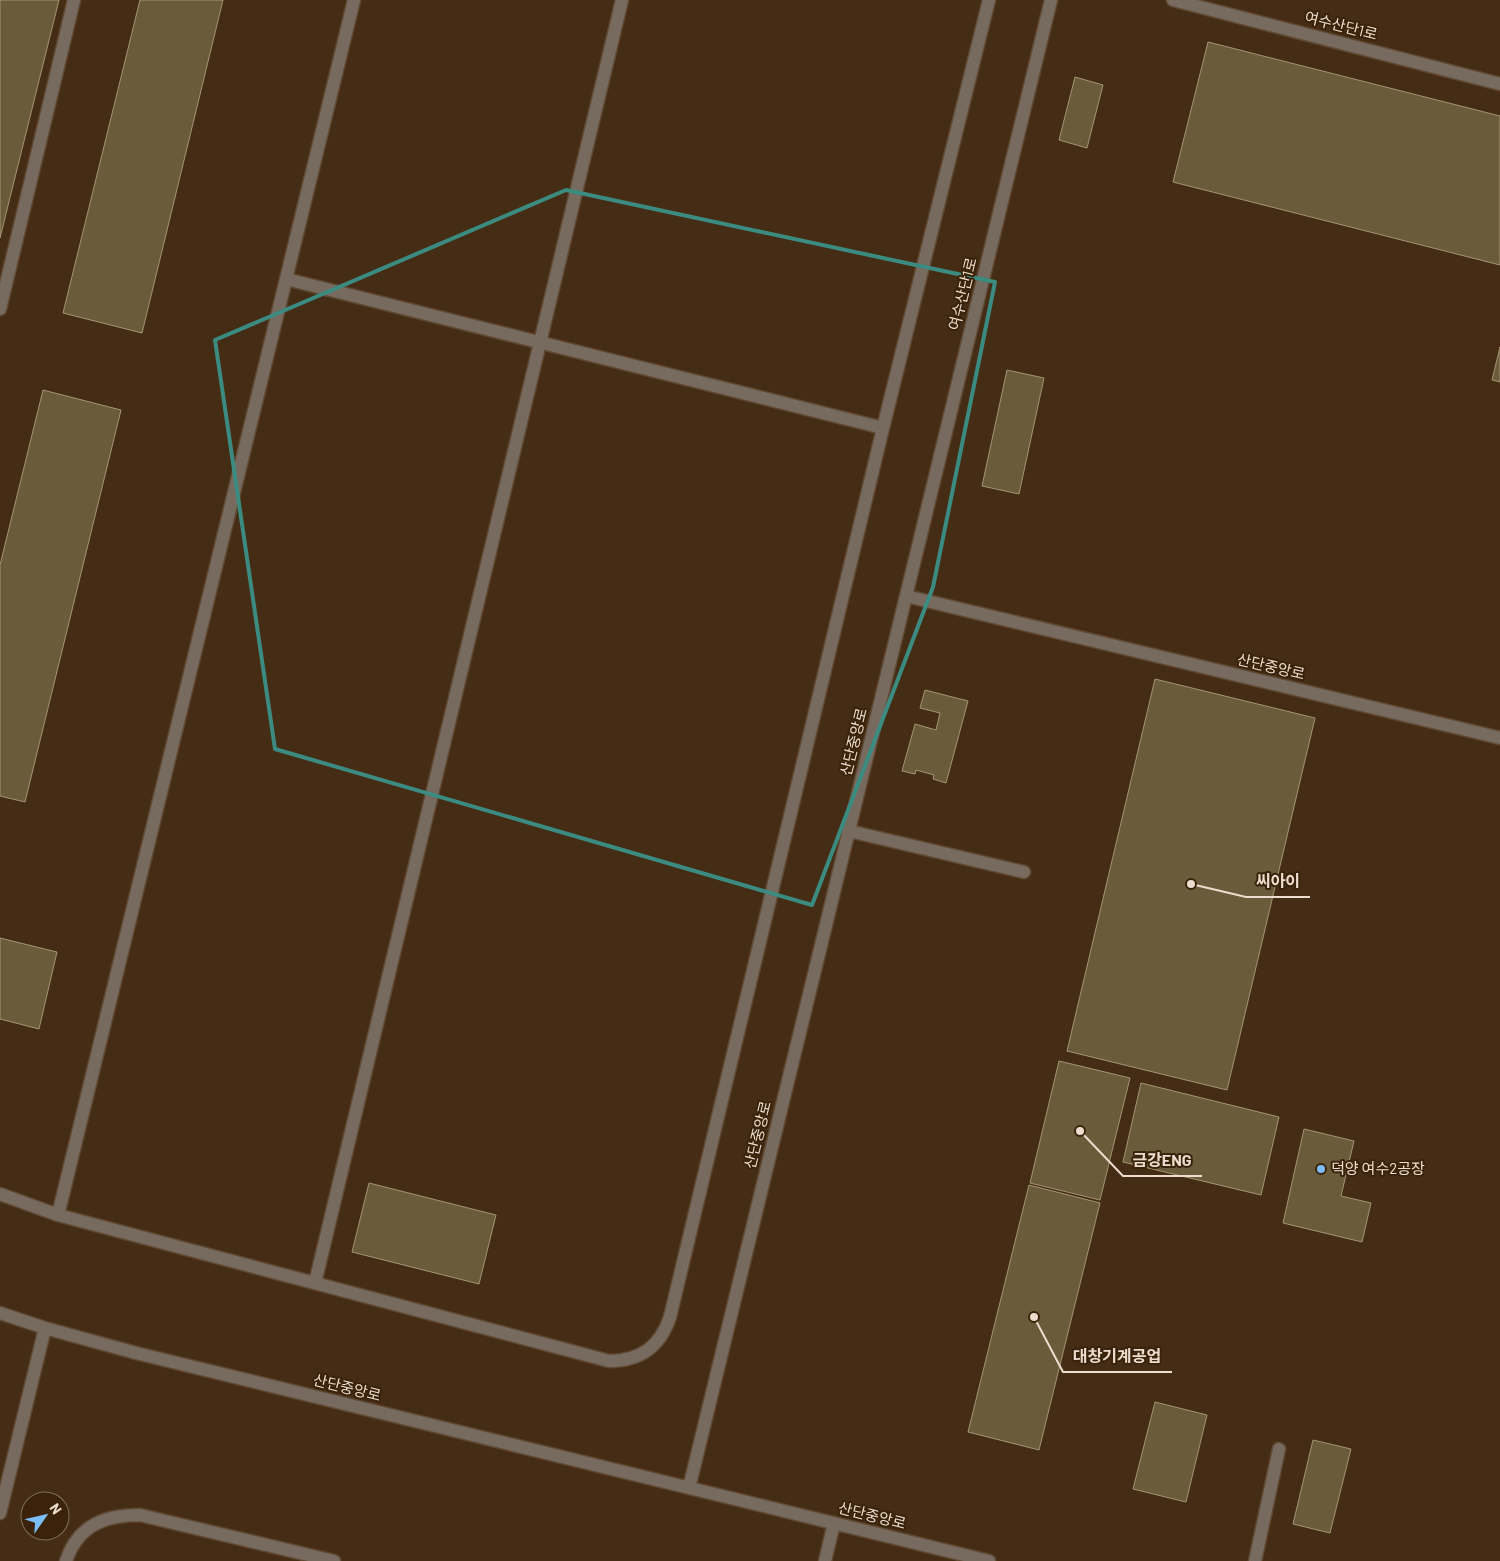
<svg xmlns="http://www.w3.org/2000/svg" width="1500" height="1561" font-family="Barlow,'Noto Sans KR',sans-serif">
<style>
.building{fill:#6a5b3b;stroke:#a49573}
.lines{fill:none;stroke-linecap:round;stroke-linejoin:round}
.minor-casing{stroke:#604933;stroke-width:15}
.minor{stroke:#776b60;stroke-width:12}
.marked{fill:none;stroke:#3b8b81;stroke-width:4;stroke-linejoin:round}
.poi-dot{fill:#7bbef8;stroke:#3a230a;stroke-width:2}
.labels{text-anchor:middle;stroke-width:4;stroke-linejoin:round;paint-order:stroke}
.street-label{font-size:15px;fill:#ecddcf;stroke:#3a230a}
.poi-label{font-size:15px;fill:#ecddcf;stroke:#3a230a;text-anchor:start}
.leader{fill:none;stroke:#ecddcf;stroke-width:2}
.callout-dot{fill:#ecddcf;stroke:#3a230a;stroke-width:2}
.callout-label{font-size:16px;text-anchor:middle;font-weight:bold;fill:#ecddcf;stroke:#3a230a;stroke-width:4;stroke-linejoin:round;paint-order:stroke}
</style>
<rect width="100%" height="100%" fill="#452d15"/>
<path class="building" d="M0,0H59L0,238Z
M140,0H223L142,333L63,313Z
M1208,42L1500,116V265L1173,182Z
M1075,77L1103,85L1087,148L1059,140Z
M1500,347V382L1492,380Z
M1007,370L1044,378L1019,494L982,486Z
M43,390L121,410L25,802L0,796V565Z
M1155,679L1315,718L1227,1090L1067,1051Z
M925,690L968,701L946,783L933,779L934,775L916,770L915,774L902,771L915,724L936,730L940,713L920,708Z
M0,938L57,952L39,1029L0,1019Z
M1059,1061L1130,1078L1100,1200L1030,1183Z
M1141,1083L1279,1117L1261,1195L1123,1162Z
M1304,1129L1354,1141L1341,1196L1371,1203L1362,1242L1283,1223Z
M369,1183L496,1215L479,1284L352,1252Z
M1029,1185L1100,1203L1039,1450L968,1432Z
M1155,1402L1207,1415L1186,1502L1133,1489Z
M1313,1440L1351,1449L1330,1533L1293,1524Z"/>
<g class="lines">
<g class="minor-casing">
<path id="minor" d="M1173,0L1500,84
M0,309L74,0
M883,428L989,0
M906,596L1500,738
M849,831L1024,872
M0,1194L58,1215L609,1361C640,1361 660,1347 670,1317L883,428L286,279
M58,1215L354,0
M315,1283L622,0
M0,1313L45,1328L136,1353L989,1561
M689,1488L1051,0
M0,1513L45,1328
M66,1561C78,1525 105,1515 140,1515L334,1561
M825,1561L834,1523
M1255,1561L1279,1449"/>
</g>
<use href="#minor" class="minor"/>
</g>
<path class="marked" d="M566,190L995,282L933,587L812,905L275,749L215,340Z"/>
<circle class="poi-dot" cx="1321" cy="1169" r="5"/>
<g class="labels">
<g class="street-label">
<text transform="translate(1341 26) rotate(14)" y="5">여수산단1로</text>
<text transform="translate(963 294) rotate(-76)" y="5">여수산단1로</text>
<text transform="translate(1271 667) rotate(13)" y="5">산단중앙로</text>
<text transform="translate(854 742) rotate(-76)" y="5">산단중앙로</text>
<text transform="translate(758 1135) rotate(-76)" y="5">산단중앙로</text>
<text transform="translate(347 1388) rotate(14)" y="5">산단중앙로</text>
<text transform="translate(872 1516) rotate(14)" y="5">산단중앙로</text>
</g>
<g class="poi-label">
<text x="1331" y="1174">덕양 여수2공장</text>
</g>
</g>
<path class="leader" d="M1191 884L1246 897H1310M1080 1131L1123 1176H1202M1034 1317L1063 1372H1172"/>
<g class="callout-dot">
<circle cx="1191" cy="884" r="5"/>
<circle cx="1080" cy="1131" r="5"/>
<circle cx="1034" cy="1317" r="5"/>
</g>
<g class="callout-label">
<text x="1278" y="887">씨아이</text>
<text x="1162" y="1166">금강ENG</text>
<text x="1117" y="1362">대창기계공업</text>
</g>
<g transform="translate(45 1516) rotate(56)"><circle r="24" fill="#3a230a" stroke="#816d59"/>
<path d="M0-4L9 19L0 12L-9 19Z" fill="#7bbef8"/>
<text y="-8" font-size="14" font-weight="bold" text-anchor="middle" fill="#ecddcf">N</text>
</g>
</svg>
